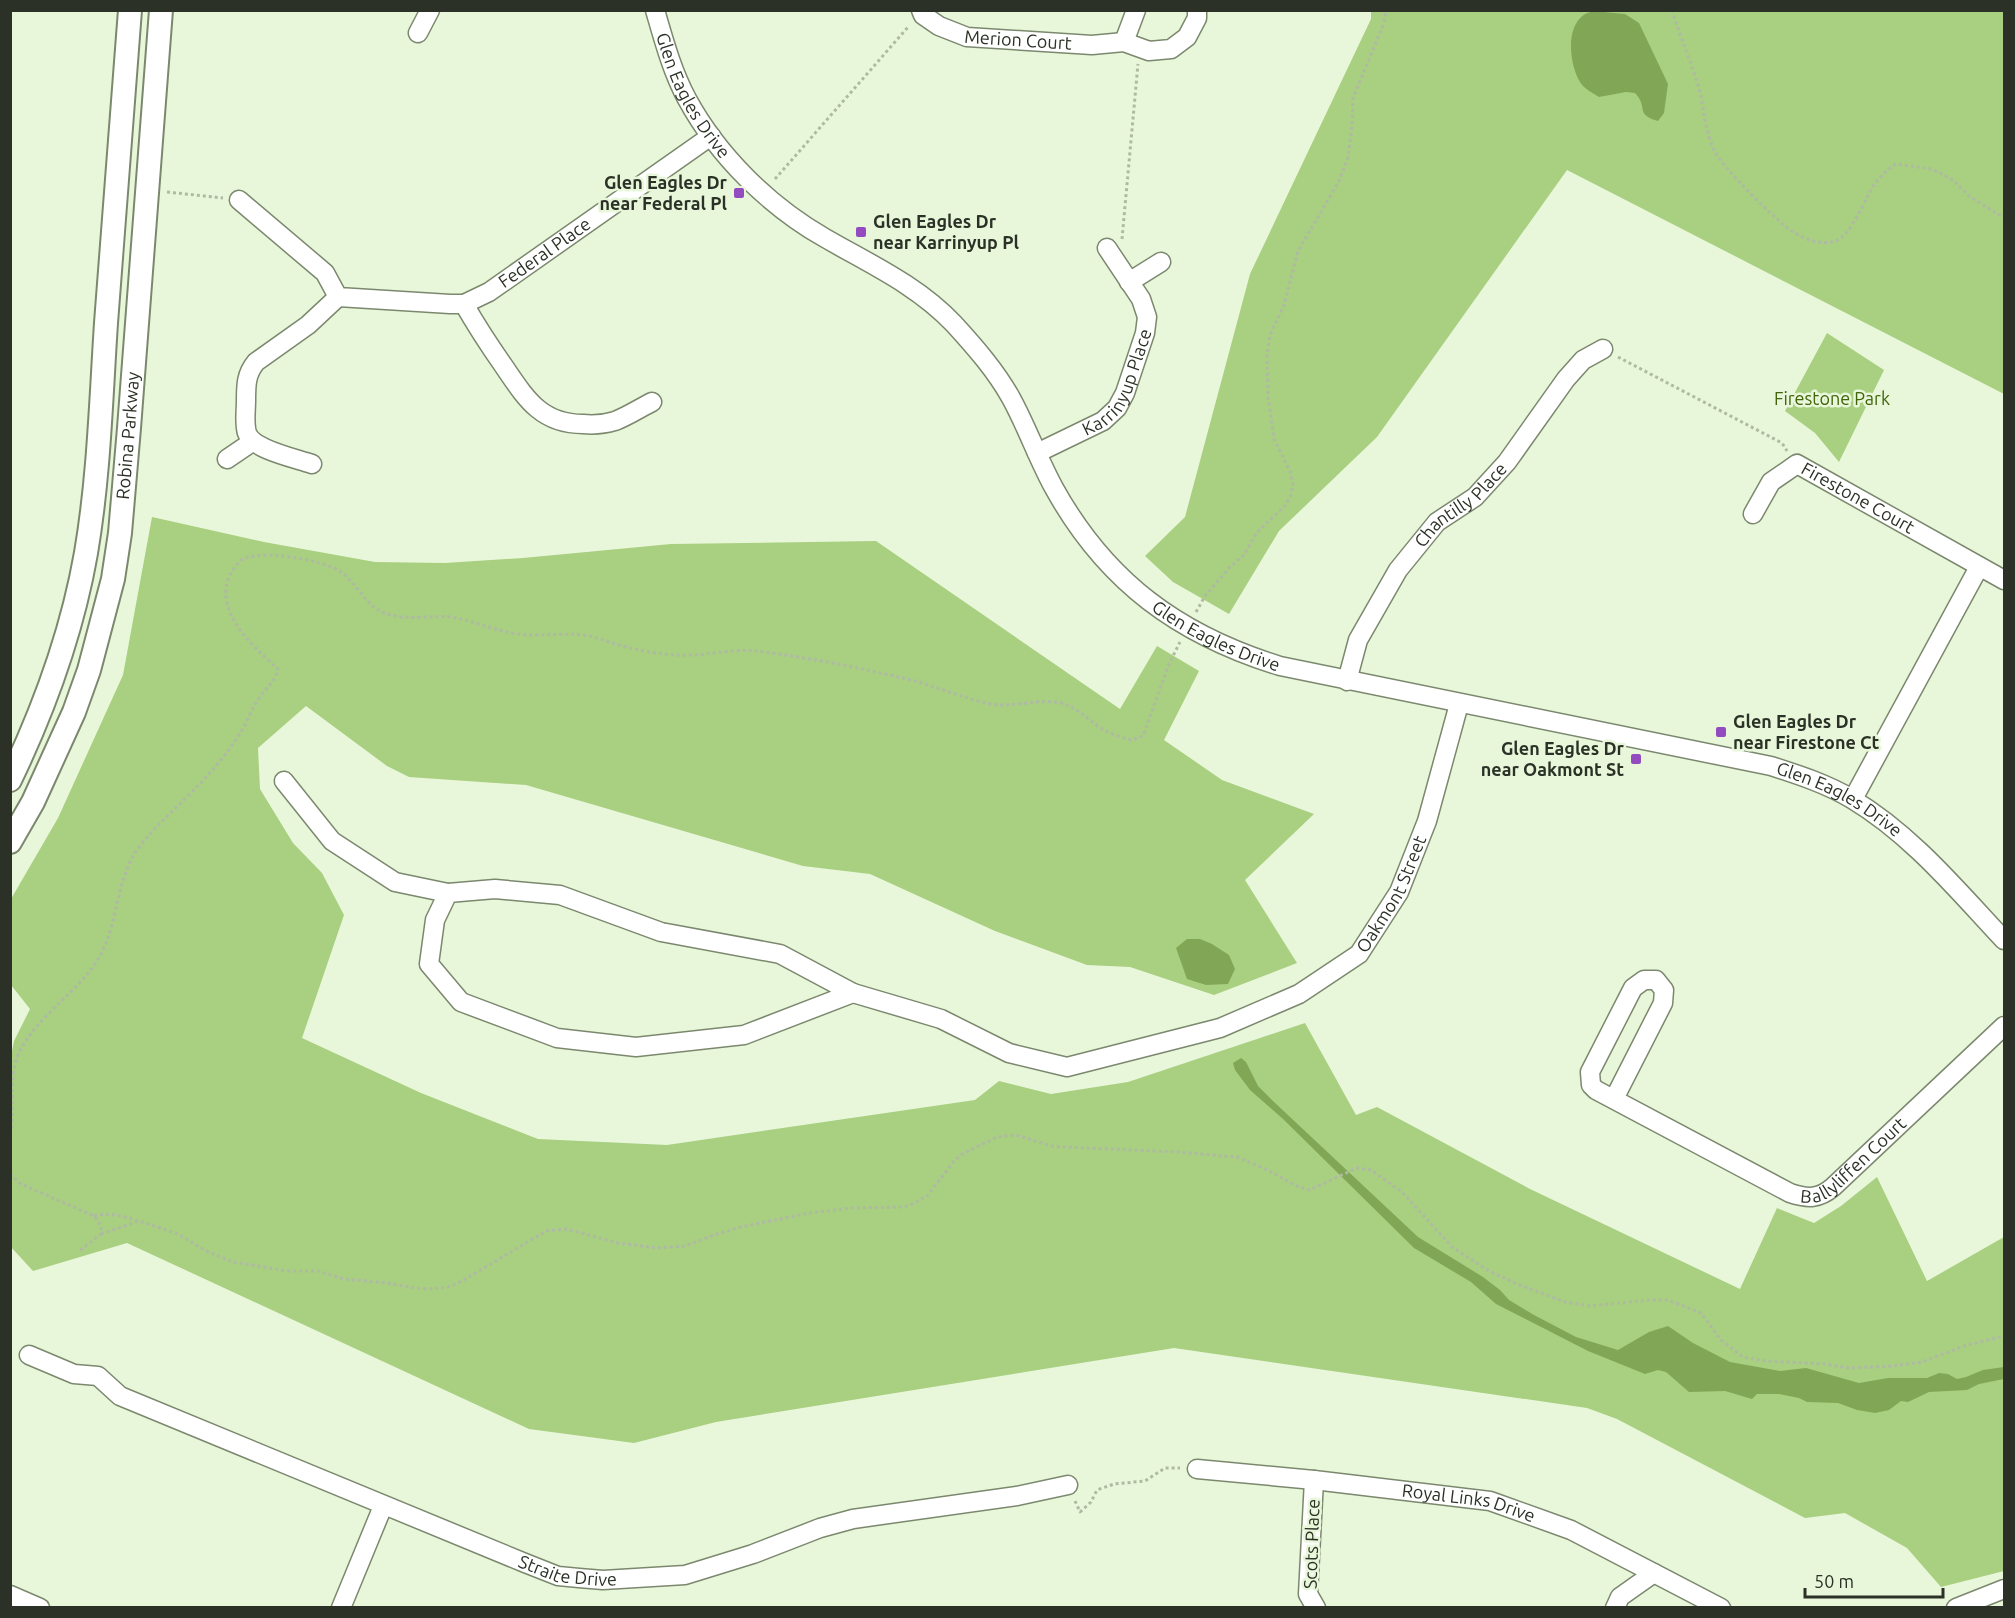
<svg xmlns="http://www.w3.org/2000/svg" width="2015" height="1618" font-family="Ubuntu,sans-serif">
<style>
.green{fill:#a9cf81}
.water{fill:#81a756}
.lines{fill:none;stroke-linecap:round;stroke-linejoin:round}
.minor-casing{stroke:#7b886e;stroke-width:21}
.major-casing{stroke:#7b886e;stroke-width:26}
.path{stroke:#aebaa2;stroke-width:3;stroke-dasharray:3 3;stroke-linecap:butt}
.minor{stroke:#fff;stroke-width:18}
.major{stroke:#fff;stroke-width:22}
.poi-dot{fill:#934cc0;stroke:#e8f7da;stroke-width:2}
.labels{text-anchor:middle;stroke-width:5;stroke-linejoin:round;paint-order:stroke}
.street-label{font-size:18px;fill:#2b3126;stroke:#e8f7da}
.poi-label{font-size:18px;font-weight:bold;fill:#2b3126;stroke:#e8f7da;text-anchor:end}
.park-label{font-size:18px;fill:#41640b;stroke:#e8f7da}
</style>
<rect width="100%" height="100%" fill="#e8f7da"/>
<path class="green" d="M1371,11H2004V394L1567,170L1377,437L1279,531L1229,614L1173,582L1145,556L1185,517L1250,274L1371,19Z
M1827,333L1884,370L1839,462L1815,433L1785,411Z
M152,517L264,542L375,562L445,563L523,558L671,544L876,541L1120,709L1157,646L1199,671L1164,740L1222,780L1314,814L1245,880L1297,963L1214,995L1130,967L1087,965L995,931L870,874L803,866L526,785L409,777L387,766L306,706L258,748L260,789L293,843L322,873L344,915L302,1038L421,1093L538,1139L667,1145L975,1100L999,1081L1051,1094L1128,1082L1305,1023L1356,1115L1377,1107L1530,1189L1740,1289L1777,1208L1814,1223L1841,1206L1877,1177L1927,1281L2004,1237V1571L1941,1587L1907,1548L1845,1513L1805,1518L1617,1419L1587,1408L1174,1348L716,1422L634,1443L529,1429L127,1243L33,1271L11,1247V1056L14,1041L30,1009L11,985V899L58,818L123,675Z"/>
<path class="water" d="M1594,11L1625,14L1639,23L1668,84L1664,113L1658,121C1634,114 1649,108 1635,93L1626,92L1599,97C1593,93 1584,89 1580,82C1568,62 1564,16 1594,11Z
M1187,939H1200L1212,944L1229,955L1235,969L1228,984L1206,985L1187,979L1176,948Z
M1241,1058L1246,1062L1258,1086L1273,1101L1418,1237L1483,1277L1500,1290L1509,1300L1534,1315L1576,1337L1618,1350L1649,1332L1668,1326L1693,1343L1730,1362L1780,1371L1806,1368L1859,1383L1888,1378H1927L1939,1373L1948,1374L1957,1379L1966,1377L1983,1370L2004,1367V1379L1979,1384L1967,1390L1929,1392L1908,1402L1901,1401L1889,1410L1875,1413L1857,1410L1838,1403L1807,1402L1799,1398L1779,1394H1757L1752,1399L1725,1391L1689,1392L1666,1372L1658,1370L1645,1374L1588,1351L1549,1331L1496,1304L1471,1282L1414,1248L1283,1119L1250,1090L1235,1070L1233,1063Z"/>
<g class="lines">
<g class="minor-casing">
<g id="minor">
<path id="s1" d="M655,10C664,41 672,71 687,99C718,156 769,206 825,238C870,264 917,285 954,324C975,347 996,371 1011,398C1027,427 1038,459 1054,488C1106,582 1179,635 1280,666L1771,766C1799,775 1827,784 1852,799C1912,835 1957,890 2004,940"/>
<path id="s2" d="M921,10L923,15L939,26L967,37L1092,45L1124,42L1149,51L1171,49L1187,37L1197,18V10"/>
<path d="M418,33L430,10"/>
<path d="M1124,42L1136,10"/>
<path id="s3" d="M239,200L325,273L338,297L450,304H464L489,292L711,136"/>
<path d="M1129,282L1161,262"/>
<path d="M464,304C476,325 489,345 503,365C525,397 540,424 583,424C593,425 605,424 615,421C628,416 640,408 652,402"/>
<path id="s4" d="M1037,453L1103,421L1117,408L1125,393L1145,333L1147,317L1141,299L1107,248"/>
<path d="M227,459L252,442"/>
<path d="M312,464C295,458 253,450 247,433C244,423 246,411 246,401C246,385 246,374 256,362L308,325L338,297"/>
<path id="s5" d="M1753,514L1771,482L1797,464L2004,580"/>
<path id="s6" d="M1347,681L1358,640L1398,570L1437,522L1475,497L1507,462L1566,379L1583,360L1603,349"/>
<path d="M284,781L332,841L395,882L448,893"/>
<path d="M1853,799L1979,567"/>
<path d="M495,889L560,895L661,932L780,954L853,993L744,1035L636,1047L557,1038L461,1002L429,964L435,920L448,893Z"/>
<path id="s7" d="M853,993L941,1019L1009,1053L1067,1067L1220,1028L1299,994L1359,954L1399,892L1427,821L1459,704"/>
<path id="s8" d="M1614,1099L1663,1003L1664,990L1656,980H1644L1633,988L1590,1072L1591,1085L1596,1090L1790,1193C1808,1199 1819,1199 1833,1187L2004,1026"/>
<path id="s9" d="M29,1355L74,1374L98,1376L120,1396L525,1563L558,1576L579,1578L603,1580L685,1575L753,1554L820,1528L853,1519L1017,1496L1068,1485"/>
<path id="s10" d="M1197,1469L1314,1480L1490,1501L1571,1530L1721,1608"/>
<path d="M1314,1480L1308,1594L1316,1608"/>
<path d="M10,1595L40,1608"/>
<path d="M341,1608L383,1506"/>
<path d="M1615,1608L1620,1597L1654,1573"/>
<path d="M1956,1608L2004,1589"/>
</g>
</g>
<g class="major-casing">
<g id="major">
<path d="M10,780C45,707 72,633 86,553C99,477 101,399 106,323C114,219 122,115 130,10"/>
<path id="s11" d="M10,842L33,802L74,712L89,670L113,579L120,533L129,428L161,10"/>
</g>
</g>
<path class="path" d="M1672,10C1680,37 1691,62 1699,88C1704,108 1705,131 1714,150C1720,165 1777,222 1792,231C1804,239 1821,246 1835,241C1852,236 1865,197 1876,182C1882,175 1888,169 1896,164L1932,169L1953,180L1969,196L2004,218
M775,179L909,26
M167,192L223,198
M1122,239L1138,64
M1618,357L1782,443L1787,451
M1196,612L1205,596L1230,567L1244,555L1257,532L1284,507L1290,497L1293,485L1290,471L1274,439L1268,396L1267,356L1270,335L1284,305L1298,251L1339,181L1348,158L1352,126L1353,98L1384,23L1386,10
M10,1134C17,1108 7,1078 19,1053C39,1011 85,990 104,948C117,919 118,880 135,853C154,825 183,803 206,777C219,763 232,747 242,730C248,720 252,708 259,698C266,688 276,681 278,669C249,643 203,602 239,562C253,547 325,560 341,572C359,585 365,607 387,614C408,621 430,615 451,617C469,620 486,627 503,631C530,639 556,632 583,635C595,636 607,642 619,645C637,650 657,654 677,655C703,657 731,648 757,651C810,658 862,668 915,681C940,688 965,699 991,704C1014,708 1039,698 1061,703C1078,708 1087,719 1101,728C1110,734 1121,737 1131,740L1143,736L1169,664L1180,642
M10,1174L21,1184L94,1216C99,1222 102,1226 101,1234L78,1252
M94,1216C111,1212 122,1216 138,1221
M101,1234L139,1221L178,1234L208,1252L233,1262L287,1271H318L344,1279L387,1283L413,1288L427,1289L448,1287L462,1281L546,1231L566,1229L618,1243L657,1248L685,1246L714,1235L741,1227L809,1213L851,1208L904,1207L915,1203L928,1195L954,1161L964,1153L997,1137L1016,1135L1051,1146L1064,1147L1178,1152L1237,1157L1268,1170L1296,1186L1309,1190L1357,1168L1371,1170L1402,1192L1452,1247L1489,1271L1517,1284L1565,1302L1590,1306L1650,1300H1668L1701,1313L1721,1340L1743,1357L1765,1361L1825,1364L1849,1368L1893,1366L1922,1362L1964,1346L2004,1336
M1075,1501L1080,1512L1091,1502L1097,1490L1114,1484L1145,1481L1165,1468H1180"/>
<use href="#minor" class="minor"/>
<use href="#major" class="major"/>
</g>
<g class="poi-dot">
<rect x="733" y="187" width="12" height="12" rx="3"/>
<rect x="855" y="226" width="12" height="12" rx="3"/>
<rect x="1715" y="726" width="12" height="12" rx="3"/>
<rect x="1630" y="753" width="12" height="12" rx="3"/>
</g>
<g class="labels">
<g class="street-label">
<text dy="6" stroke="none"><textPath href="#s2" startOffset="106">Merion Court</textPath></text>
<text dy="6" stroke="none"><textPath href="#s1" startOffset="94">Glen Eagles Drive</textPath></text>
<text dy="6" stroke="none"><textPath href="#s3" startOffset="362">Federal Place</textPath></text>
<text dy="6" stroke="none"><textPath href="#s4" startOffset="114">Karrinyup Place</textPath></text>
<text dy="6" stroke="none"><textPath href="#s11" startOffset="428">Robina Parkway</textPath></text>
<text dy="6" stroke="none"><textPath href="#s5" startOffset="138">Firestone Court</textPath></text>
<text dy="6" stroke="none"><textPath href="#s6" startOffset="214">Chantilly Place</textPath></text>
<text dy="6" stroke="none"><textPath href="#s1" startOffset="867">Glen Eagles Drive</textPath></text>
<text dy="6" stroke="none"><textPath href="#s1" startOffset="1515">Glen Eagles Drive</textPath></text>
<text dy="6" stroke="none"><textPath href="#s7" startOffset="612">Oakmont Street</textPath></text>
<text dy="6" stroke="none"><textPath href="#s8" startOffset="570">Ballyliffen Court</textPath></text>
<text dy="6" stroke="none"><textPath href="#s10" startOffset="274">Royal Links Drive</textPath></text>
<text transform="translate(1312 1544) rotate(-88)" y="6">Scots Place</text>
<text dy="6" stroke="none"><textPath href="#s9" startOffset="585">Straite Drive</textPath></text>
</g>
<g class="poi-label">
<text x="727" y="189">Glen Eagles Dr<tspan x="727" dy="21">near Federal Pl</tspan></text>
<text x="873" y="228" text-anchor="start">Glen Eagles Dr<tspan x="873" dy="21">near Karrinyup Pl</tspan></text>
<text x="1733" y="728" text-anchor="start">Glen Eagles Dr<tspan x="1733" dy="21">near Firestone Ct</tspan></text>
<text x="1624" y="755">Glen Eagles Dr<tspan x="1624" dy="21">near Oakmont St</tspan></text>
</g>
<g class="park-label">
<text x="1832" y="405">Firestone Park</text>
</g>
</g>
<rect width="2015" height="1618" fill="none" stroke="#2b3126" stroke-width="24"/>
<path d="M1805 1588v9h138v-9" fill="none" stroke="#2b3126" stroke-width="3"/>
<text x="1814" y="1588" font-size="18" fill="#2b3126" stroke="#e8f7da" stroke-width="4.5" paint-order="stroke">50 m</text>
</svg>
